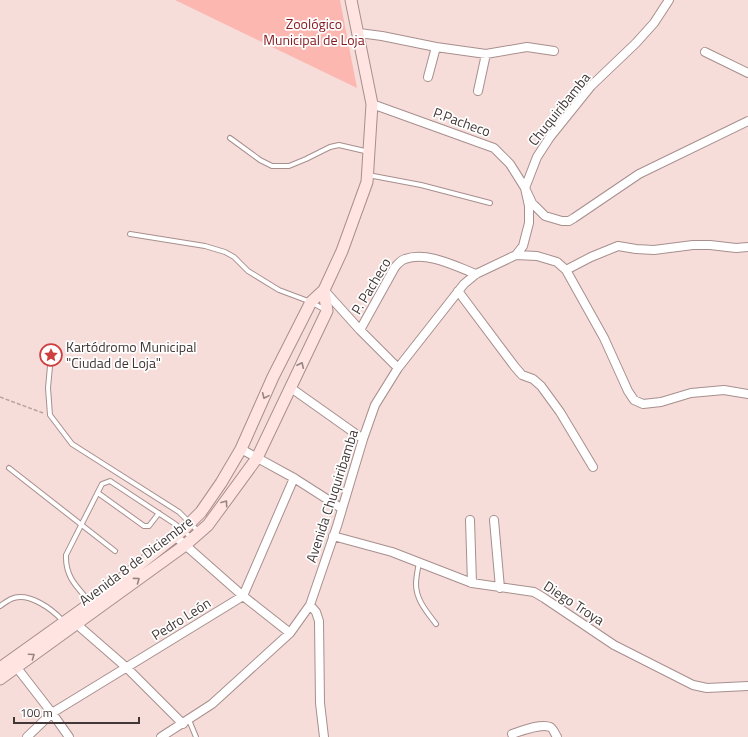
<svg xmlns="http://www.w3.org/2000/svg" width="748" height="737" font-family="'Titillium Web',sans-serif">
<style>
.green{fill:#fcb7b1}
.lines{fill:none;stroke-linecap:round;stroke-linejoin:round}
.lane-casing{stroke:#a78f8d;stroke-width:6}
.street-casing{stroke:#a78f8d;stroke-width:10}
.secondary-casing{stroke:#a78f8d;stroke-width:13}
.path{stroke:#b6a2a0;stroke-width:1.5;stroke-dasharray:4 2;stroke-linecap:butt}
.lane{stroke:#fff;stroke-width:4}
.street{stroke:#fff;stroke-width:8}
.secondary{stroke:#ffe4e2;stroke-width:11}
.oneway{stroke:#968583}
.labels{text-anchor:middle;stroke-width:3.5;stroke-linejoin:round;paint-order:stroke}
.park-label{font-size:14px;fill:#86181d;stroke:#fff}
.street-label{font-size:14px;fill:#413736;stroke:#fff}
.poi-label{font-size:14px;fill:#413736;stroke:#fff;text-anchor:start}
</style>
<rect width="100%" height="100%" fill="#f7ddda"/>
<path class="green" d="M175,0H340L357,88Z"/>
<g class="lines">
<g class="lane-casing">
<path id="lane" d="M230,138L260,160L272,166H289L306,159L330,147L339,145L369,152
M368,175L421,185L490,203
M130,234L205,246L225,252L234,257L248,271L279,290L311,302L325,310
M51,355L48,388L50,415L72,444L179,512L199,532
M9,468L115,551
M98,493L144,526H149L159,513
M419,562C418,569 416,577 416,584C416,600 427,612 436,624
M91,603C77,587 65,577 66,555L102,484L110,481L175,524L192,538
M0,606C3,604 7,601 11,599C28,591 52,609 63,621
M189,720L196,737"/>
</g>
<g class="street-casing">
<path id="street" d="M359,33L382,36L436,47L486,54L527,47L554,51
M705,52L748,73
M428,77L436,47
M478,91L486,54
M372,104L494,148L510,164L525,188L532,203L545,216L562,221H569L574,218L639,174L748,121
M516,255L537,256L557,262L566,270L604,338L628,391L634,400L643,404L661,402L691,393L724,390L748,394
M566,270L591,257L618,246L636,249L654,250L693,245H710L736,248L748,247
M324,290L360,330L398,368
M458,291L515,367L522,375L533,379L541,386L560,412L593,467
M360,330L395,267C398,264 401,260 405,259C427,251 455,266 476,274
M291,388L363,439
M241,449L294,478L341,508
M470,520L472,583
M494,520L500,588
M175,536L243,596L290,633
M333,536L392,552L472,583L534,592L544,598L614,645L693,685L707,688L748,686
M310,605L316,612L319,621L320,703L324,737
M73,621L127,668L183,724
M14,664L52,713L69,737
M512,734C521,731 541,723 550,727C553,728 555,734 557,737
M27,737L52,713L243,596L294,478
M161,737L212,704L290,633L310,605L337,526L363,439L375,405L398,368L464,284L476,274L516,255L523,246L529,223V206L525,188L537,157L550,137L591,86L636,43L654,23L669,0"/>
</g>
<g class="secondary-casing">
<path id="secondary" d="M0,668L91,603L183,530L201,512L221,483L241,449L273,377L311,302L324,290L342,251L367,182L372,104L351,0
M0,679L184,546L208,525L257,458L327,311L324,290"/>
</g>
<path class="path" d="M0,397L43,413"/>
<use href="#lane" class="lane"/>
<use href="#street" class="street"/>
<use href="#secondary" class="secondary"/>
</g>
<defs><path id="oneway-chevron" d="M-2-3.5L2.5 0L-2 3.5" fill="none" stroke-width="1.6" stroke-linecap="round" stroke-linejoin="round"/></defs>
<g class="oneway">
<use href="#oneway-chevron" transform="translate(301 365) rotate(-65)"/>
<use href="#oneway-chevron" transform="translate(265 396) rotate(114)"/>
<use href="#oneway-chevron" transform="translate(225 503) rotate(-54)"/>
<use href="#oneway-chevron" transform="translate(137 580) rotate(-36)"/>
<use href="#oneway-chevron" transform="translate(32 656) rotate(-35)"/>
</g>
<defs>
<g id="sight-ring" transform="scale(1.15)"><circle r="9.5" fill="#fff" stroke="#ce3f3f" stroke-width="1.5"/><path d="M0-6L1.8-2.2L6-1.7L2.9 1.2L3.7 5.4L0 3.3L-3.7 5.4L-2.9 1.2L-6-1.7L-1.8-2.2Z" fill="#ce3f3f"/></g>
</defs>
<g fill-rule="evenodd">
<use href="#sight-ring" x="51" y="355"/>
</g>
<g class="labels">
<g class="park-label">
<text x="314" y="29">Zoológico<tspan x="314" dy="16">Municipal de Loja</tspan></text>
</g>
<g class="street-label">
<text transform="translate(559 109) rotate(-51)" y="5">Chuquiribamba</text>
<text transform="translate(462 122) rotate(20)" y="5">P.Pacheco</text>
<text transform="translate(371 286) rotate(-59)" y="5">P. Pacheco</text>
<text transform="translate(332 496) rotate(-72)" y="5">Avenida Chuquiribamba</text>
<text transform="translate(136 561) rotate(-37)" y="5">Avenida 8 de Diciembre</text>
<text transform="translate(574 603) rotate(33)" y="5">Diego Troya</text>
<text transform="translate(181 619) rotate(-32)" y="5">Pedro León</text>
</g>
<g class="poi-label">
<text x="66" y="352">Kartódromo Municipal<tspan x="66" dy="16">"Ciudad de Loja"</tspan></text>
</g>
</g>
<path d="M14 717v6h125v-6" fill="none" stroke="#413736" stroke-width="2"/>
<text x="20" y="717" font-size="12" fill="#413736" stroke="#ffffff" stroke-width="3" paint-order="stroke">100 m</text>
</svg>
